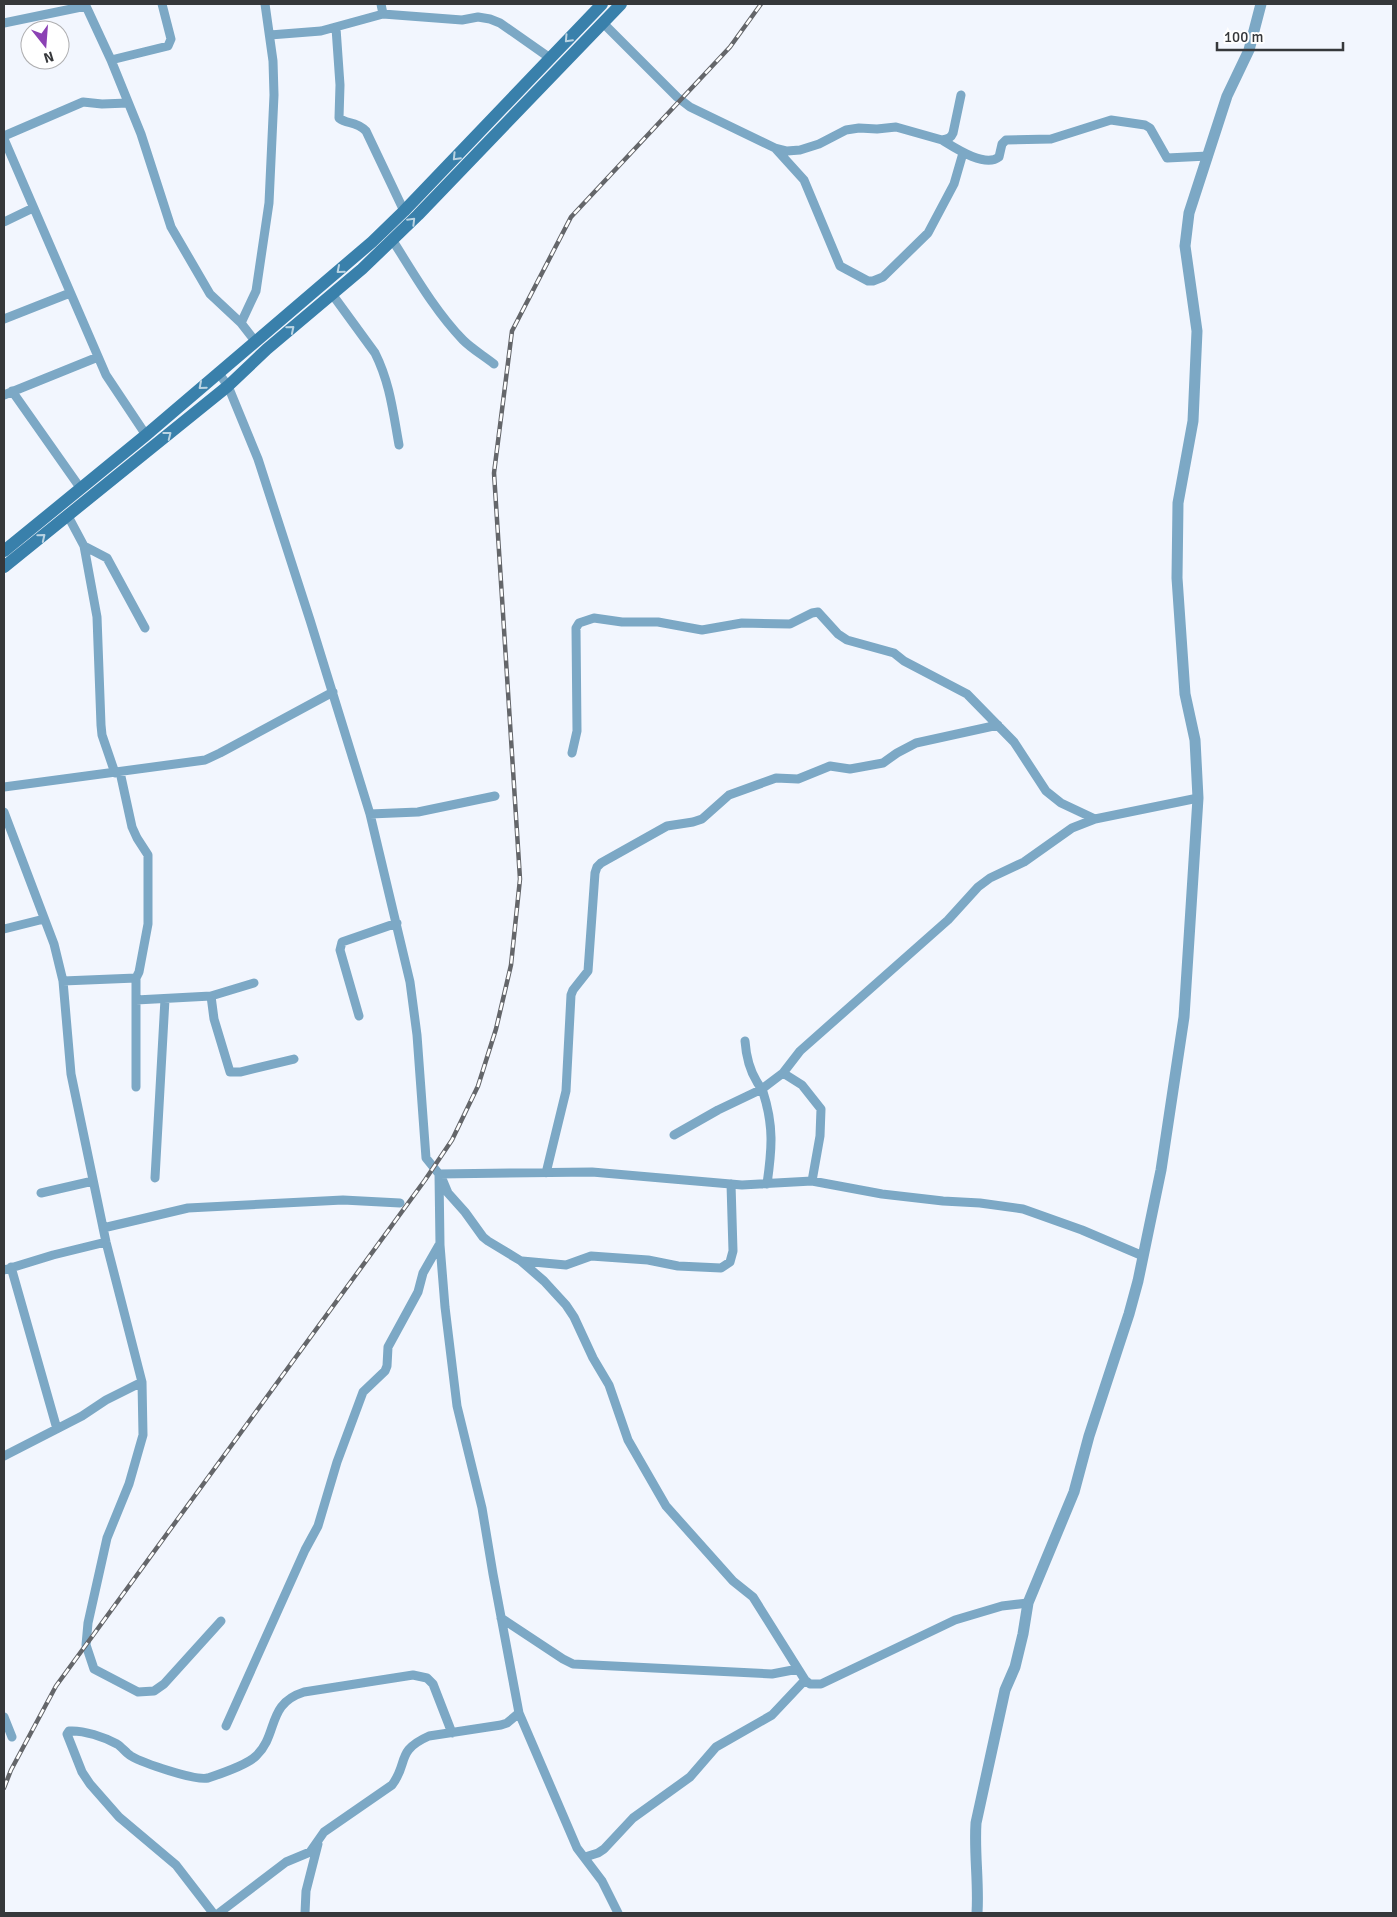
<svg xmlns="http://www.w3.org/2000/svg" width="1397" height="1917" font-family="Signika,sans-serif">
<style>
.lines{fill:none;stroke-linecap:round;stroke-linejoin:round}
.minor{stroke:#7ca8c5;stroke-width:9}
.tertiary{stroke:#7ca8c5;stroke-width:11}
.secondary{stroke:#3980ab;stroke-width:12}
.rail-casing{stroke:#64666a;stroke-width:4.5}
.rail{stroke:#fff;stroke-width:2.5;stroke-dasharray:8;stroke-linecap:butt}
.oneway{stroke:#bad3e2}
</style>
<rect width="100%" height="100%" fill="#f2f6fe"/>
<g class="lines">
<path class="minor" d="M85,4L111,60L141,134L171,227L210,294L241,323L255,341
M381,4L383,14
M4,23L86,6
M603,23L677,97L690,107L775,148L787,151L800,150L819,144L846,130L859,128L877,129L896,127L942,140C948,139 951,138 953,133L961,95
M336,28L340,85L339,118C347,125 355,120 366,131L404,211
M270,35L321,31L383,14L462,20L478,17L490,19L500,23L550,58
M111,60L168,46L171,39L162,4
M4,136L83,102L102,104L128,103
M4,139L106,375L146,435
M942,140C955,148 985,168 999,157L1002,144L1006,140L1051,139L1111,120L1145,125L1150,128L1167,158L1208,156
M775,148L804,180L840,266L868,281H873L883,277L928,233L954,184L963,153
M4,222L33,208
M393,241C414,274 435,311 463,340C472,349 484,356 494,364
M332,294L375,353C390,383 393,412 399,445
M4,319L70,293
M241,323L256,291L269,203L274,95L273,61L265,4
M218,372L228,386L258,459L310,620L370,814L410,982L417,1035L426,1158L439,1174L440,1245L445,1307L457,1406L482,1508L493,1574L519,1713L577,1848L602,1881L618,1913
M12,391L81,489
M4,395L98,357
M68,516L84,546L97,617L101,725L102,735L115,773
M84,546L107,558L145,628
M572,753L577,731L576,628L579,623L594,618L622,622H658L702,630L742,623L790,624L812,613L818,612L838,634L847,640L894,653L904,661L967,694L1014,742L1046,791L1061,803L1095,819
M120,772L132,827L137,838L148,855V924L139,972L136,978V1087
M4,787L205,760L220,753L333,692
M4,812L54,944L63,981L71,1074L106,1242L142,1382L143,1435L129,1484L107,1538L88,1623L86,1645L94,1669L138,1692L154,1691L164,1684L221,1621
M370,814L418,812L495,796
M4,929L44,919
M63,981L136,978
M211,996L214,1019L230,1072H240L294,1059
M136,1000L211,996L254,983
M359,1016L340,950L342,942L397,923
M745,1041C746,1055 749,1069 757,1082C759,1085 761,1088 763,1092C774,1126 772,1149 767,1184
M783,1073L802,1085L821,1109L820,1136L812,1181
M674,1135L718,1110L762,1089L783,1073L800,1051L948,920L978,887L990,878L1024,862L1072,828L1095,819L1198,798
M546,1173L566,1091L571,995L573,990L588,971L595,873L597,867L601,863L667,826L693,822L702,819L729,795L776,778L798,779L830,766L850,769L883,763L897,753L916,743L998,725
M439,1174L592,1172L742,1185L812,1181L882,1194L943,1201L980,1203L1023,1209L1082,1230L1143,1256
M155,1178L165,999
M443,1181L448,1193L465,1212L483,1237L488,1241L521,1261L544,1281L566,1305L574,1317L593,1358L609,1385L628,1440L666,1506L733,1581L753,1597L805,1680L810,1684H821L955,1620L1002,1606L1028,1603
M41,1193L93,1181
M103,1228L188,1208L343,1200L400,1203
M522,1261L566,1265L591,1256L648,1260L678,1266L721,1268L730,1262L733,1251L731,1184
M11,1267L57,1429
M4,1270L53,1255L106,1242
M4,1456L82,1416L106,1400L142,1382
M501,1618L563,1659L573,1664L772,1674L798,1669
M4,1717L12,1737
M226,1726L305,1550L318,1526L337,1462L363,1392L385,1371L387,1366L388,1347L418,1292L423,1273L439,1245
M585,1857L598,1853L604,1849L633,1818L690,1777L716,1747L772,1715L805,1680
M213,1913L176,1865L119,1817L90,1784L82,1772L67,1734L69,1731C84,1730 104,1737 117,1744C122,1747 126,1753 131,1756C143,1763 195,1781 208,1778C220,1774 247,1765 256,1756C279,1734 266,1704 304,1692L413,1675L427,1678L433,1684L452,1733
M219,1913L286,1862L310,1852L324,1832L392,1785C409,1763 395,1751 429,1736L501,1725L507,1723L519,1713
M305,1913L306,1891L318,1844"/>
<path class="tertiary" d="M977,1913C979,1883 974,1853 976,1823L1005,1690L1015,1667L1023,1634L1028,1603L1074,1492L1089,1436L1129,1314L1138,1281L1161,1170L1184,1017L1198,798L1195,740L1185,694L1177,578L1178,503L1193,421L1197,331L1185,246L1189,213L1227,96L1249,50L1261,4"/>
<path class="secondary" d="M4,551L146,435L372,242L404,211L602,4
M4,567L228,386L267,349L362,269L418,215L621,4"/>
<g class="rail-casing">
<path id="rail" d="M4,1788L11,1770L56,1686L425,1180L452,1140L478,1086L496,1029L511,965L520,879L494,473L512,331L571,217L730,47L761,4"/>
</g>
<use href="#rail" class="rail"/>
</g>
<defs><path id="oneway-chevron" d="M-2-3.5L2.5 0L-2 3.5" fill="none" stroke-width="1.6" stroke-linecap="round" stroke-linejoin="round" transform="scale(1.25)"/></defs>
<g class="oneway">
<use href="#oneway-chevron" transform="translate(568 39) rotate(133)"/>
<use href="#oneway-chevron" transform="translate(456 157) rotate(134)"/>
<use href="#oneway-chevron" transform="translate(412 221) rotate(-45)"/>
<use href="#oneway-chevron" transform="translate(340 270) rotate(139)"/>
<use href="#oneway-chevron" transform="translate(291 329) rotate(-40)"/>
<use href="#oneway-chevron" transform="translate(202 386) rotate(139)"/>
<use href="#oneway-chevron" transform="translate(168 435) rotate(-38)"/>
<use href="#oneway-chevron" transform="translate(42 537) rotate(-39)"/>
</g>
<rect width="1397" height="1917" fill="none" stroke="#36383b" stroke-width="10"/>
<g transform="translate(45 45) rotate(163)"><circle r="24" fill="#ffffff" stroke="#afafb1"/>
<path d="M0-4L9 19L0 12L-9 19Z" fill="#8b41b4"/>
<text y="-8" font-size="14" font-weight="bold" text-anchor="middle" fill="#36383b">N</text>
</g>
<path d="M1217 42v8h126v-8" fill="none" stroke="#36383b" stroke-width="2.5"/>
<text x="1224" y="42" font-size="15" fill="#36383b" stroke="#ffffff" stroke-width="4" paint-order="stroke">100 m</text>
</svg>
